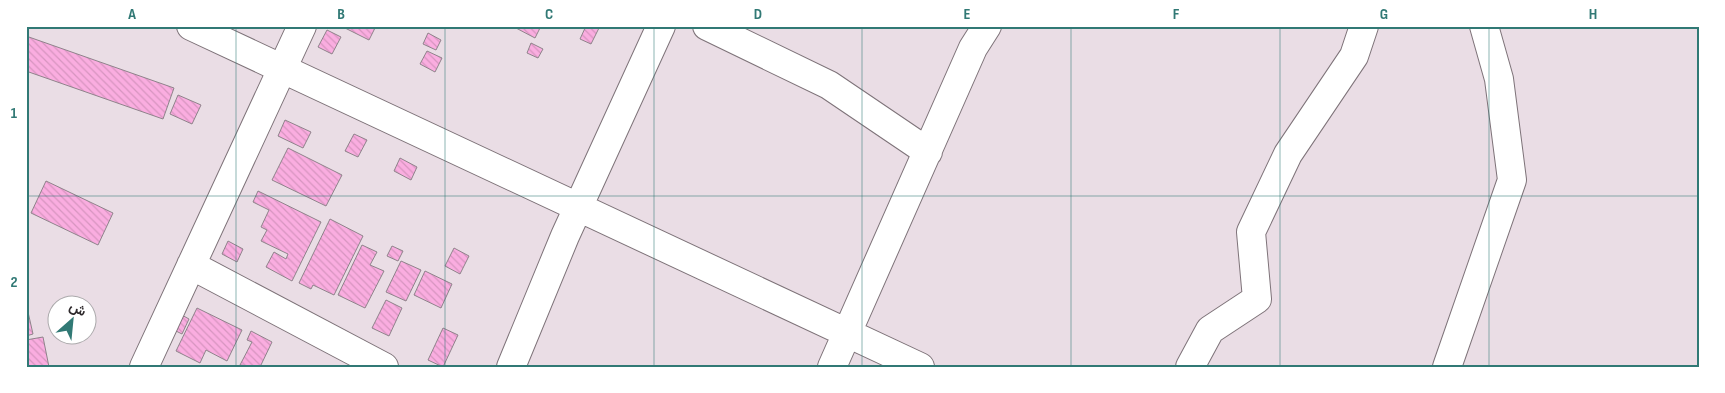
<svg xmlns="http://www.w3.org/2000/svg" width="1725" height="393" font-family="'Sofia Sans Condensed',Vazirmatn,sans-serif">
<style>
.building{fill:url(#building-back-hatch);stroke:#8f838b}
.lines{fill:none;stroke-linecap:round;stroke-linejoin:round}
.minor-casing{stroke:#7e7379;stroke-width:30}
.minor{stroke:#fff;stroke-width:28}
.grid{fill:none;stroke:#317975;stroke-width:1;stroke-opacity:0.55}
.neatline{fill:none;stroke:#317975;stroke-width:2}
.grid-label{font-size:16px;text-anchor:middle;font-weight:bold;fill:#317975}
</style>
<defs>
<pattern id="building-back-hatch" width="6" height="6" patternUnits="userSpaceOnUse" patternTransform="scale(1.25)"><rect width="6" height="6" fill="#faade0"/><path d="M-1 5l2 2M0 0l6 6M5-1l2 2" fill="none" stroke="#d795c0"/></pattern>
</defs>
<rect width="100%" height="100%" fill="#eadde5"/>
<path class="building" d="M341,26H376L369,40Z
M517,26H541L535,38L516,28Z
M586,26H600L591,44L580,39Z
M327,30L341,37L332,54L318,47Z
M428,33L441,40L436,50L423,44Z
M26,36L174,88L163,119L26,71Z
M531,43L543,49L538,58L527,53Z
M427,51L442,58L435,72L420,64Z
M178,95L201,105L192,124L170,114Z
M285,120L311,132L303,148L278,136Z
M354,134L367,140L358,157L345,151Z
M288,148L342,175L326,206L272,180Z
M400,158L417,167L411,180L394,171Z
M46,181L113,213L98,245L31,213Z
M258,191L321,222L292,281L266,267L274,252L286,259L288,254L261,241L267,230L261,227L269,210L253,202Z
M330,219L363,236L334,295L313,285L311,289L299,283Z
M228,241L243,249L237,262L222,254Z
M362,245L377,252L370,265L384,271L365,308L338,295Z
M392,246L403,251L398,261L387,256Z
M454,248L469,256L460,274L445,266Z
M401,261L421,270L406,301L386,292Z
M425,271L452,284L441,308L414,295Z
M386,300L402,308L389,336L372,328Z
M197,308L242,330L227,361L206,350L200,363L176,351Z
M28,312L33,334L26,336V313Z
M180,314L189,319L182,334L172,329Z
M443,328L458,335L443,367L428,360Z
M251,331L272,342L260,367L240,365L252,342L247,340Z
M43,337L49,367H26V340Z"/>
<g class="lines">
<g class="minor-casing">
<path id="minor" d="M191,26L920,367
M707,26L829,85L928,152
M191,265L384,367
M144,367L302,26
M511,367L565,236L661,26
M832,367L973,48L987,26
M1190,367L1210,330L1257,299L1251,232L1288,154L1354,56L1364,26
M1447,367L1512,180L1499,79L1484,26"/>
</g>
<use href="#minor" class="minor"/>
</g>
<path class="grid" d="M236,26V367M445,26V367M654,26V367M862,26V367M1071,26V367M1280,26V367M1489,26V367M26,196H1699"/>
<rect width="1725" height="393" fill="none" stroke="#ffffff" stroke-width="55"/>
<g transform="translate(72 320) rotate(27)"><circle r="24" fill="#ffffff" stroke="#aba9ab"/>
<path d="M0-4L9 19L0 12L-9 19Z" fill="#317975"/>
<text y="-8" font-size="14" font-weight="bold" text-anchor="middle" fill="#2e292c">ش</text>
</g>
<rect x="28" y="28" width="1670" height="338" class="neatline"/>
<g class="grid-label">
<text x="132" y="19">A</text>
<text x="341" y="19">B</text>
<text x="549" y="19">C</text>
<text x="758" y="19">D</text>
<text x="967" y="19">E</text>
<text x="1176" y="19">F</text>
<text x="1384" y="19">G</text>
<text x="1593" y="19">H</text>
<text x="14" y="118">1</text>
<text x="14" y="287">2</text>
</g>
</svg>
